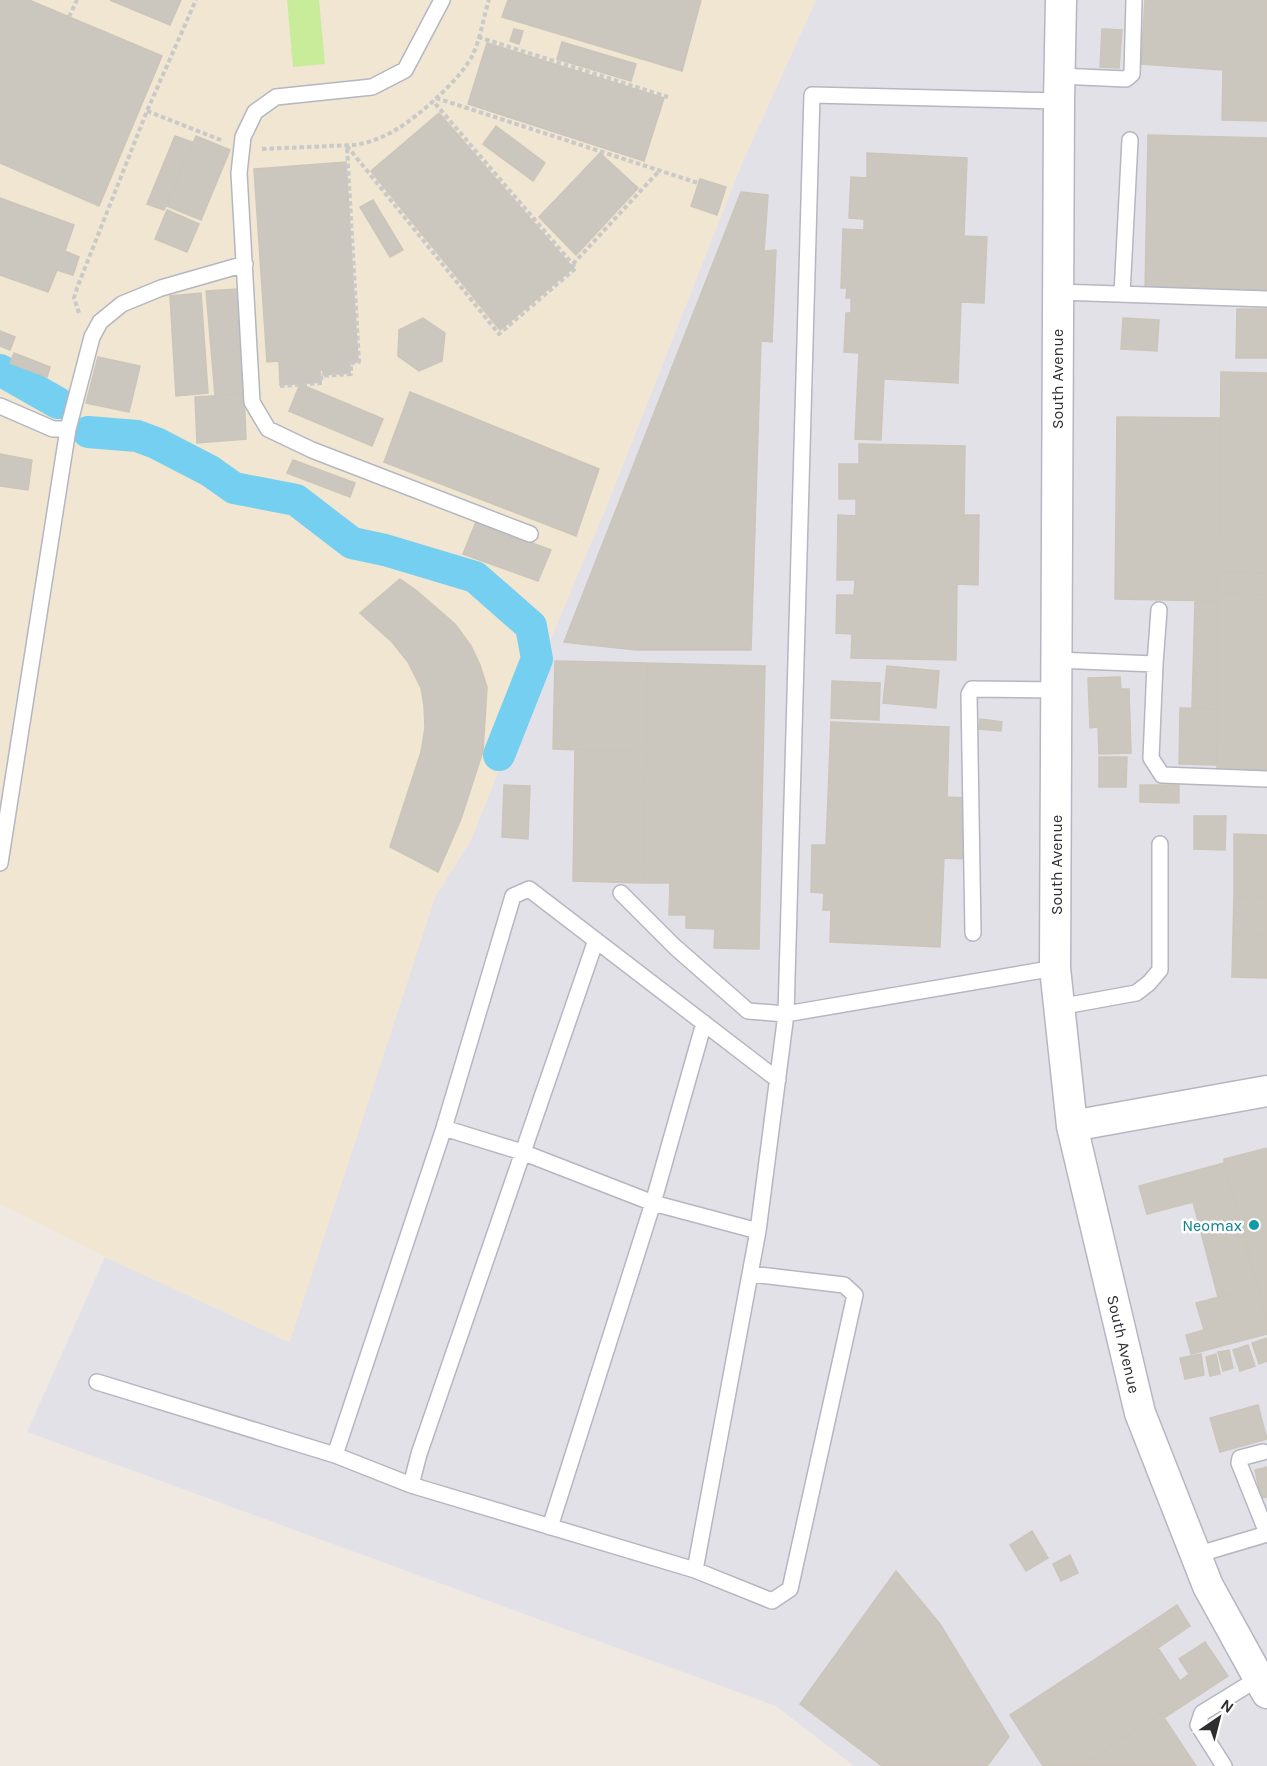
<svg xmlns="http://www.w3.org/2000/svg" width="1267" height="1766" font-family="Karla,sans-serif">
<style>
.industrial{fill:#e3e1e8}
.education{fill:#f0e6d1}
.pitch{fill:#c9ec9a}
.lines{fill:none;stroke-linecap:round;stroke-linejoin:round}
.canal{stroke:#75cff0;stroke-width:32}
.building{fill:#cbc7bf;stroke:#cbc5ba;stroke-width:1.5}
.lane-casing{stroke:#b4b7c1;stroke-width:18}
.street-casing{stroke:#b4b7c1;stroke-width:33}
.path{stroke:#c9c9c9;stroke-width:4;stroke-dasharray:4.5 3;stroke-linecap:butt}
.lane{stroke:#fff;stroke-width:15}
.street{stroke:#fff;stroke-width:30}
.culture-dot{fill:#0f9aa8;stroke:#fff;stroke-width:2}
.labels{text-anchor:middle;stroke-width:5;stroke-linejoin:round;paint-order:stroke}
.street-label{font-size:16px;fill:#2e2e2e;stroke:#fff}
.culture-label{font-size:16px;fill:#0d838f;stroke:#fff;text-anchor:end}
</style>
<rect width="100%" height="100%" fill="#efe9e1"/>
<path class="industrial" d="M816,0H1267V1766H854L776,1706L27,1432L105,1257L289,1342L435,897L471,840L556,626L607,505L742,163Z"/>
<path class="education" d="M0,0H816L742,163L607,505L556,626L471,840L435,897L290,1342L105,1257L0,1203Z"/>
<path class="pitch" d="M287,0H319L325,64L293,67Z"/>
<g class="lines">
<path class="canal" d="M0,370L58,403
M88,432L137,436L156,443L210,471L234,488L296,500L352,543L385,550L475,577L531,626L537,659L499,755"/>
</g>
<path class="building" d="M0,0H29L162,56L99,206L0,163Z
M110,0H181L170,25Z
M508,0H701L682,71L502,17Z
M1145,0H1267V121L1222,120L1223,70L1141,64Z
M514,29L523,31L519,44L510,41Z
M1102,29L1122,30L1119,68L1100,67Z
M562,42L636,64L631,81L557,59Z
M487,43L664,98L644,161L468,104Z
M439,113L573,268L500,330L371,171Z
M496,126L545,163L533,181L483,144Z
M1148,135L1267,138V293L1145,291Z
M175,136L192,142L164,210L147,204Z
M196,136L230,150L201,220L167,206Z
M600,153L638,188L576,255L539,217Z
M867,153L967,158L964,236L987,237L984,303L961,302L958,383L884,379L881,440L855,439L859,353L844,352L846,313H851V298H846L847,288H841L843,229L864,230V219L849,218L851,177L867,178Z
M346,162L358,362H350V373L323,375V370H320L321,382L280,385L279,361L267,362L254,169Z
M700,179L726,187L717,215L691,206Z
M741,192L768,195L764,251L776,250L772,342L761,341L751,650H636L564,642Z
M0,198L74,225L65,251L79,257L73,275L57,270L48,292L0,275Z
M373,200L403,250L390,257L360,207Z
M167,210L199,224L187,252L155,239Z
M238,289L243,393L215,395L206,291Z
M201,293L208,393L176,396L170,296Z
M1237,309H1267V358H1236Z
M423,318L445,333L442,361L419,371L398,356L399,330Z
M1123,318L1159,320L1157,351L1121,349Z
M0,331L15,337L10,350L0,346Z
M14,353L50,367L47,377L10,363Z
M98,357L140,366L129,412L86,403Z
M1221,372L1267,373V573L1219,572Z
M300,384L383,419L372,446L289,411Z
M410,392L599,469L576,536L384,462Z
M244,394L246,439L197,443L195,397Z
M1117,417L1221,418L1218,601L1115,599Z
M859,444L965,446L964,515H979L978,585L957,584L956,660L851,658L852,634L836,633L837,595H854L855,580H837L838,515L856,516V499H839V464H859Z
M0,454L32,460L28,490L0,486Z
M293,460L355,483L350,497L287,473Z
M476,522L551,550L538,581L463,554Z
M1219,572L1267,573V595L1218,594Z
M400,579L417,591L455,624L471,646L480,665L487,687L483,751L461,819L438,872L390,847L421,752L425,728L424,706L421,688L408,662L392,642L360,613Z
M1218,594L1267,595V772L1217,771Z
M1195,600L1218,601V709L1192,708Z
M555,661L647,663L646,752L553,749Z
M647,663L765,666L759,949L714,948L715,929L686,928V915H669L670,883H643Z
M887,666L939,671L936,708L883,703Z
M1120,677L1121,689H1129L1131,753L1099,754L1098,727L1090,728L1088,678Z
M832,681L880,683L879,720L831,718Z
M1180,708L1218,709L1217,765L1179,764Z
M980,719L1002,722L1001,731L979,729Z
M831,722L949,727L947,797L967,798L964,859L944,858L940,947L830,942L831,910H823L824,893L811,892L812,845H826Z
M575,749L646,752L643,883L573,881Z
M1099,757H1127L1126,787H1099Z
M504,785L530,786L528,839L502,837Z
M1140,785H1179V803L1140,802Z
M1194,816H1226L1225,850L1194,849Z
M1234,834L1267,835V898L1234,897Z
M1234,897L1267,898V934L1233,933Z
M1233,933L1267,934V978L1232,977Z
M1267,1148V1319L1224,1163V1159Z
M1224,1163L1257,1287L1218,1297L1193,1202L1147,1214L1139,1186Z
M1257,1287L1267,1319V1334L1191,1354L1186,1335L1204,1330L1196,1303Z
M1267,1338V1361L1259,1364L1252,1343Z
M1248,1345L1255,1366L1240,1371L1233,1350Z
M1229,1350L1233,1368L1223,1371L1218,1352Z
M1201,1354L1204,1375L1185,1379L1180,1358Z
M1216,1354L1220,1374L1210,1376L1206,1357Z
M1258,1405L1267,1439L1220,1452L1210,1418Z
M1267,1467V1497L1261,1498L1255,1470Z
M1032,1531L1048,1558L1026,1571L1010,1545Z
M1070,1555L1078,1573L1061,1581L1053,1564Z
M896,1571L940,1624L1009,1737L987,1766H882L800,1704Z
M1177,1605L1190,1626L1158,1648L1144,1627Z
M1144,1627L1180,1681L1189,1674L1179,1659L1205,1642L1228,1676L1164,1718L1161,1713L1081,1766H1043L1010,1715Z
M1161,1713L1196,1766H1081Z"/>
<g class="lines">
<g class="lane-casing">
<path id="lane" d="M442,0L405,70L372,87L276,97L255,112L243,137L239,173L252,402L268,429L312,450L530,534
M1059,76L1126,79L1132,74L1134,0
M1058,292L1267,299
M1122,294L1130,140
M0,406L53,429H68
M1056,660L1155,664L1159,610
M1155,664L1151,758L1162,775L1267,779
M0,863L68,429L92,337L100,322L122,304L161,288L245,264
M621,893L675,947L748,1011L786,1014L1055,968
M973,933L969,694L972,689L1056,690
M1059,1007L1136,993L1149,983L1160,970V844
M444,1128L522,1152L653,1203L758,1231
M97,1382L335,1455L411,1485L419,1454L596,940
M1263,1452L1240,1458L1239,1463L1267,1533
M335,1455L444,1128L513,896L529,889L778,1080
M411,1485L695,1570L772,1601L790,1589L855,1295L844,1285L751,1274
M550,1527L653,1203L704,1023
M1196,1555L1267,1534
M695,1570L758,1231L786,1014L812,95L1059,101
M1224,1766L1198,1725L1202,1713L1259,1678"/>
</g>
<g class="street-casing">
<path id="street" d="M1061,0L1059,101L1055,968L1072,1126L1140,1413L1208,1586L1267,1693
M1072,1126L1267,1091"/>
</g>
<path class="path" d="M69,17L77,0
M478,37L668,97
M436,98L698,183
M147,111L221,140
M347,146L499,334L576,268L433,101
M262,149L354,145C369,143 384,137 397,129C419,116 463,77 473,54C481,37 483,18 489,0
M573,264L660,170
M79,313L74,298L77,288L147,111L196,0
M280,386L322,383L321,376L351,374V363L359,362L347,147"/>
<use href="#lane" class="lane"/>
<use href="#street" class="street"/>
</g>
<circle class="culture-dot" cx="1254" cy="1225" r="6"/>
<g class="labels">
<g class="street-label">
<text transform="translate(1057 379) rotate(-90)" y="6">South Avenue</text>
<text transform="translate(1056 865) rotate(-90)" y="6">South Avenue</text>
<text transform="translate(1124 1344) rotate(77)" y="6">South Avenue</text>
</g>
<g class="culture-label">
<text x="1242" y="1231">Neomax</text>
</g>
</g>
<g transform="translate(1219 1718) rotate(35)" stroke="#ffffff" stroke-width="4.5" paint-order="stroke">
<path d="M0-4.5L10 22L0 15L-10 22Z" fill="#2e2e2e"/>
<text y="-9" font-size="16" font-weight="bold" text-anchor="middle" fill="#2e2e2e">N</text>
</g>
</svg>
